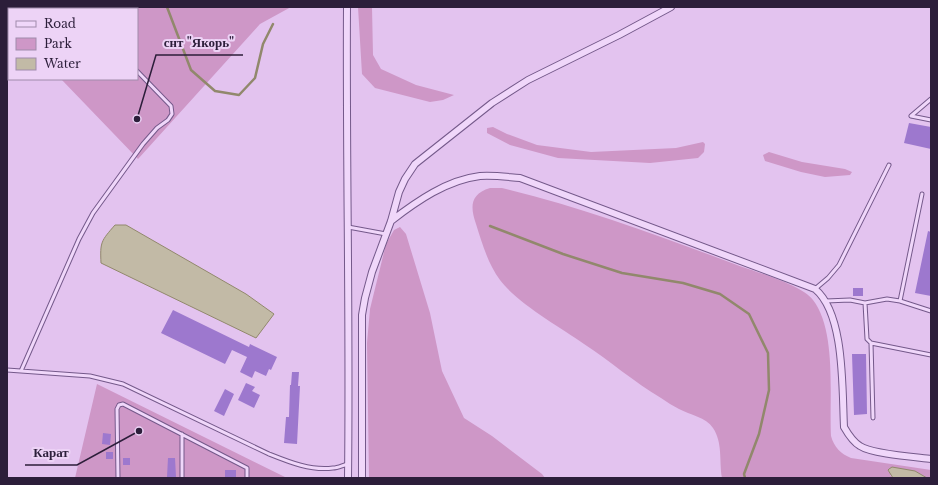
<svg xmlns="http://www.w3.org/2000/svg" width="938" height="485" font-family="'Libre Baskerville',serif">
<style>
.green{fill:#ce97c7}
.water{fill:#c2baa6;stroke:#91886c}
.lines{fill:none;stroke-linecap:round;stroke-linejoin:round}
.stream{stroke:#91886c;stroke-width:2.5}
.building{fill:#9d78ce}
.service-casing{stroke:#74598a;stroke-width:5}
.minor-casing{stroke:#74598a;stroke-width:8}
.service{stroke:#f0d7fa;stroke-width:3}
.minor{stroke:#f0d7fa;stroke-width:6}
.leader{fill:none;stroke:#2c1e3a;stroke-width:1.5}
.callout-dot{fill:#2c1e3a;stroke:#edd3f6;stroke-width:1.5}
.callout-label{font-size:13px;text-anchor:middle;font-weight:bold;fill:#2c1e3a;stroke:#edd3f6;stroke-width:4;stroke-linejoin:round;paint-order:stroke}
</style>
<rect width="100%" height="100%" fill="#e3c3ef"/>
<path class="green" d="M7,7H291L260,24L138,159L61,79H137V9H9V28L7,26Z
M358,7H372L373,55L381,69L416,85L454,95L443,100L430,102L375,88L362,74Z
M493,127L507,134L537,145L591,152L676,148L703,142L705,144L704,152L698,158L650,163L558,158L510,145L487,133V128Z
M769,152L802,162L845,169L852,172L850,175L825,177L801,172L765,161L763,155Z
M490,188H502C582,207 660,236 737,265C756,272 802,285 813,300C837,331 829,398 831,436C834,447 841,454 851,458L931,470V478H927L915,471L890,475L893,478H722C719,461 723,443 713,428C706,417 690,415 679,409C673,406 667,402 661,398C634,382 610,361 584,344C559,326 518,304 500,280C488,264 482,243 476,224C470,207 470,194 490,188Z
M400,227L406,234L430,313L442,371L464,418L492,436L542,474L545,478H369L367,343L370,309L386,244L394,230Z
M97,384L287,478H75Z"/>
<path class="water" d="M115,225H126L246,294L274,314L256,338L101,263C100,242 101,241 115,225Z
M892,467L915,471L927,478H893L888,470L889,469Z"/>
<g class="lines">
<path class="stream" d="M167,7L191,70L215,91L239,95L255,78L263,44L273,24
M490,226L563,254L622,273L683,283L720,294L749,314L768,353L769,390L759,434L744,474L745,478"/>
</g>
<path class="building" d="M909,123L931,127V149L904,143Z
M928,231L931,232V296L915,293Z
M853,288H863V296H853Z
M173,310L249,347L250,344L277,357L271,370L269,369L266,376L255,371L252,378L240,372L247,357L232,350L225,364L161,333Z
M852,354H866L867,414L854,415Z
M292,372H299L298,386H300L297,444L284,443L286,417H289L290,385H291Z
M246,383L255,387L252,391L260,395L254,408L238,400Z
M225,389L234,394L224,416L214,411Z
M103,433L111,434L110,445L102,444Z
M106,452H113V459H106Z
M123,458H130V465H123Z
M168,458H175L176,477H167Z
M225,470H236V478H225Z"/>
<g class="lines">
<g class="service-casing">
<path id="service" d="M75,7L77,9
M911,116L931,99
M911,116L931,120
M348,227L386,234
M815,289L828,278L839,265L889,165
M826,301L850,300L865,303L887,299L900,301L931,311
M900,301L922,194
M865,303L867,339L871,343L931,355
M871,343L873,418
M7,370L90,376L123,384L269,454C289,462 311,471 333,468C338,468 343,465 348,464
M21,371L79,239L93,213L143,144L157,128L168,120L172,114L171,106L137,71
M182,434V478
M118,478L117,409L119,405L123,404L247,468V478"/>
</g>
<g class="minor-casing">
<path id="minor" d="M347,7C346,164 350,321 348,478
M391,221C417,201 447,180 480,176C494,175 507,177 520,178L815,289C845,314 842,389 844,427C848,434 853,442 860,446C872,454 915,457 931,459
M362,478V315L365,298L372,272L391,221L399,192L405,179L415,164L492,103L528,80L619,35L671,7"/>
</g>
<use href="#service" class="service"/>
<use href="#minor" class="minor"/>
</g>
<path class="leader" d="M137 119L156 55H243M139 431L77 465H25"/>
<g class="callout-dot">
<circle cx="137" cy="119" r="4"/>
<circle cx="139" cy="431" r="4"/>
</g>
<g class="callout-label">
<text x="199" y="47">снт "Якорь"</text>
<text x="51" y="457">Карат</text>
</g>
<rect width="938" height="485" fill="none" stroke="#2c1e3a" stroke-width="16"/>
<rect x="8" y="8" width="130" height="72" fill="#edd3f6" stroke="#a08bab"/>
<rect x="16" y="21" width="20" height="6" fill="#f0d7fa" stroke="#a08bab"/>
<text x="44" y="28" font-size="12" fill="#2c1e3a">Road</text>
<rect x="16" y="38" width="20" height="12" fill="#ce97c7" stroke="#a08bab"/>
<text x="44" y="48" font-size="12" fill="#2c1e3a">Park</text>
<rect x="16" y="58" width="20" height="12" fill="#c2baa6" stroke="#a08bab"/>
<text x="44" y="68" font-size="12" fill="#2c1e3a">Water</text>
</svg>
